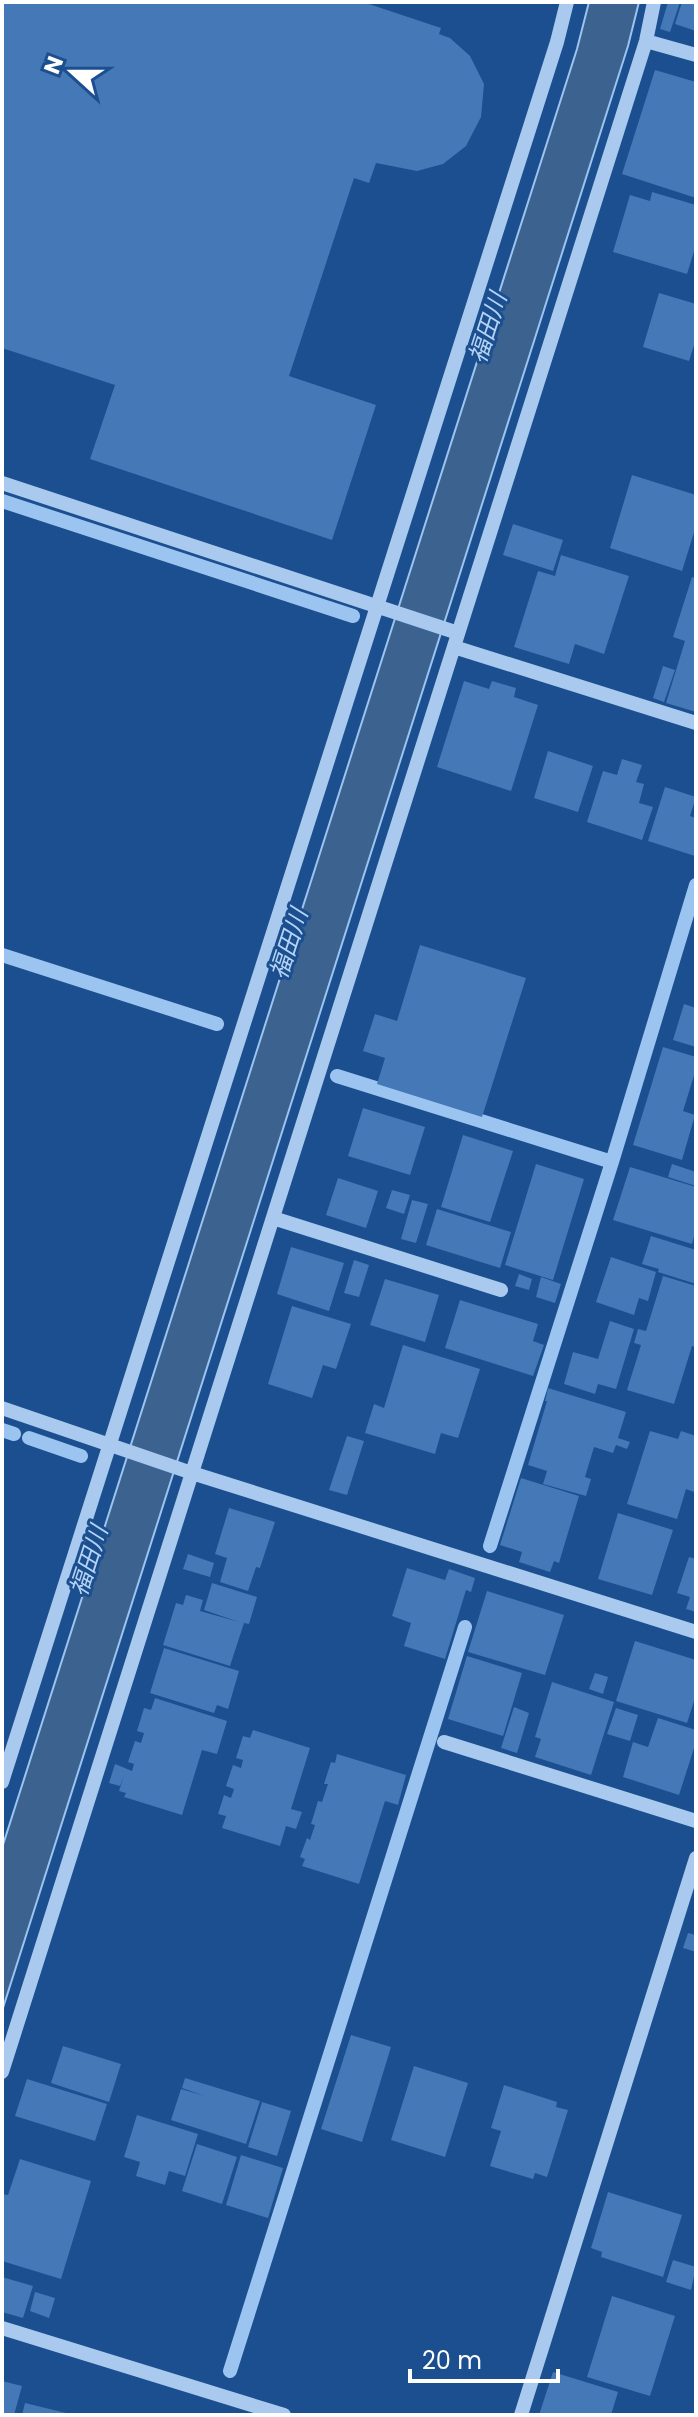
<svg xmlns="http://www.w3.org/2000/svg" width="698" height="2417" font-family="Poppins,'Noto Sans JP',sans-serif">
<style>
.water{fill:#3c6290;stroke:#9cc4f0;stroke-width:2}
.lines{fill:none;stroke-linecap:round;stroke-linejoin:round}
.stream{stroke:#9cc4f0;stroke-width:14}
.building{fill:#4478b7}
.minor{stroke:#a9c9ee;stroke-width:14}
.labels{text-anchor:middle;stroke-width:6;stroke-linejoin:round;paint-order:stroke}
.water-label{font-size:24px;font-style:italic;fill:#b5d3f5;stroke:#1b4f8f}
</style>
<rect width="100%" height="100%" fill="#1b4f8f"/>
<path class="water" d="M589,2H639L628,46L2,2011V1848L577,49Z"/>
<g class="lines">
<path class="stream" d="M2,501L353,616
M2,955L217,1024
M337,1076L612,1162L490,1546
M612,1162L696,885
M2,1430L14,1434
M29,1438L81,1456
M230,2371L465,1627"/>
</g>
<path class="building" d="M2,2H363L441,28L439,34L450,38L470,56L484,84L481,117L466,146L443,164L417,171L376,163L369,183L354,178L289,376L376,405L332,540L90,459L115,385L2,348Z
M668,2H680L670,32L660,29Z
M682,2H696V31L675,24Z
M655,70L696,82V198L622,174Z
M652,192L696,205V245L687,274L613,252L630,195L650,201Z
M659,293L696,304V339L689,361L643,347Z
M632,475L696,495V526L682,571L610,548Z
M513,524L563,540L553,571L503,555Z
M561,555L629,576L604,654L575,644L569,664L514,647L538,571L555,576Z
M692,577L696,578V712L666,703L685,641L673,637Z
M663,666L675,670L664,702L653,698Z
M464,681L489,689L492,681L516,688L514,697L538,705L511,791L437,767Z
M548,751L593,766L578,812L534,798Z
M622,759L642,765L636,782L644,784L639,803L653,807L642,840L587,822L603,771L617,775Z
M665,787L696,797L690,816L696,818L695,856L648,841Z
M420,945L526,978L482,1117L377,1084L385,1058L363,1051L375,1014L397,1021Z
M684,1004L696,1008V1047L673,1040Z
M663,1047L696,1057V1069L683,1111L695,1115L682,1160L633,1145Z
M363,1108L425,1127L410,1175L348,1156Z
M463,1135L513,1151L490,1222L441,1207Z
M536,1164L584,1179L553,1280L505,1265Z
M672,1164L696,1172V1186L668,1177Z
M630,1167L696,1187V1230L692,1244L613,1220Z
M338,1178L378,1191L366,1228L326,1215Z
M392,1190L410,1195L404,1214L386,1208Z
M412,1200L428,1204L416,1243L401,1239Z
M437,1209L511,1232L500,1268L426,1245Z
M651,1236L696,1250V1284L658,1272L659,1269L642,1264Z
M291,1247L344,1263L329,1311L277,1294Z
M611,1257L656,1272L648,1301L639,1298L634,1315L596,1302Z
M354,1260L369,1265L359,1297L344,1293Z
M519,1274L532,1279L529,1290L515,1286Z
M663,1276L696,1286V1347L692,1346L674,1404L627,1390L641,1345L634,1343L638,1329L646,1331Z
M541,1277L561,1284L555,1303L536,1297Z
M385,1279L439,1295L425,1342L370,1325Z
M460,1300L538,1324L533,1341L544,1345L533,1376L445,1348Z
M292,1306L351,1324L336,1369L323,1365L312,1398L268,1384Z
M610,1321L634,1329L616,1389L598,1384L595,1394L564,1384L573,1352L598,1359Z
M403,1345L480,1369L458,1438L441,1433L435,1454L365,1433L374,1404L384,1408Z
M548,1388L626,1412L618,1438L630,1442L627,1449L616,1445L613,1453L594,1447L585,1477L591,1479L586,1496L543,1484L547,1471L528,1465L547,1401H545Z
M650,1431L678,1439L681,1431L696,1436V1486L694,1492L686,1489L677,1519L627,1504Z
M347,1436L364,1441L347,1495L329,1490Z
M521,1478L579,1496L559,1563L554,1561L550,1572L519,1562L522,1552L500,1545Z
M229,1508L275,1522L260,1568L256,1567L248,1591L220,1582L227,1558L215,1554Z
M618,1513L673,1530L652,1595L598,1579Z
M188,1554L214,1563L210,1577L183,1569Z
M689,1557L696,1559V1612L686,1609L690,1597L677,1593Z
M407,1568L445,1580L449,1569L475,1578L471,1592L466,1590L445,1659L404,1646L411,1623L392,1616Z
M212,1583L257,1597L249,1624L244,1623L230,1666L163,1645L176,1603L183,1605L186,1595L203,1600L200,1611L239,1622L204,1610Z
M487,1591L564,1615L545,1675L468,1652Z
M635,1641L696,1660V1695L687,1723L616,1701Z
M164,1648L239,1671L228,1709L217,1705L214,1713L150,1693Z
M467,1656L522,1673L503,1736L448,1719Z
M595,1673L608,1677L603,1694L589,1689Z
M552,1682L614,1702L591,1775L535,1757L541,1739L535,1737Z
M155,1698L227,1721L217,1754L202,1750L182,1815L124,1797L126,1793L119,1791L124,1775L120,1786L109,1783L115,1764L132,1771L134,1764L128,1762L135,1741L141,1743L144,1733L137,1731L144,1708L151,1710Z
M514,1707L529,1713L517,1753L501,1748Z
M616,1708L638,1715L630,1741L607,1734Z
M658,1718L696,1730V1742L679,1795L623,1777L633,1742L648,1747Z
M253,1730L310,1748L291,1809L302,1812L296,1829L286,1826L280,1846L222,1828L226,1816L218,1814L224,1795L231,1798L234,1789L226,1786L233,1765L241,1768L243,1760L236,1758L243,1736L250,1738Z
M337,1754L406,1775L398,1805L385,1801L359,1884L302,1866L305,1859L300,1857L307,1838L310,1840L315,1825L311,1824L318,1801L322,1802L328,1784H324L331,1762L335,1763Z
M688,1933L696,1935V1952L683,1948Z
M351,2035L391,2047L362,2142L321,2129Z
M63,2046L121,2064L109,2102L51,2083Z
M414,2066L468,2083L445,2157L391,2140Z
M185,2078L260,2101L246,2144L171,2120L181,2089L205,2096L182,2088Z
M27,2079L107,2104L95,2141L15,2116Z
M504,2085L557,2102L556,2107L568,2110L547,2177L535,2173L533,2179L490,2166L501,2131L491,2128Z
M262,2102L291,2111L277,2156L248,2147Z
M137,2115L198,2134L185,2176L169,2171L165,2185L136,2176L140,2162L124,2157Z
M197,2144L237,2157L222,2204L182,2191Z
M241,2155L283,2168L268,2218L226,2205Z
M20,2159L91,2181L61,2279L2,2261V2194L8,2195Z
M608,2192L682,2215L663,2277L601,2257L602,2252L591,2248Z
M673,2260L696,2267L691,2290L666,2282Z
M2,2277L33,2286L23,2318L2,2312Z
M35,2292L55,2298L49,2318L30,2311Z
M612,2296L675,2316L650,2396L587,2377Z
M553,2372L618,2392L611,2415H539Z
M2,2381L22,2386L14,2415H2Z
M25,2403L70,2414V2415H22Z"/>
<g class="lines">
<path class="minor" d="M646,41L696,55
M2,483L458,633
M454,647L696,723
M273,1218L501,1290
M2,1408L192,1473L696,1632
M444,1742L696,1821
M2,1782L557,42L567,2
M2,2072L646,41L654,2
M2,2328L284,2415
M521,2415L696,1858"/>
</g>
<g class="labels">
<g class="water-label">
<text transform="translate(488 328) rotate(-72)" y="8">福田川</text>
<text transform="translate(289 944) rotate(-72)" y="8">福田川</text>
<text transform="translate(89 1561) rotate(-72)" y="8">福田川</text>
</g>
</g>
<rect width="698" height="2417" fill="none" stroke="#ffffff" stroke-width="8"/>
<g transform="translate(72 72) rotate(291)" stroke="#1b4f8f" stroke-width="6" paint-order="stroke">
<path d="M0-6L14 30L0 20L-14 30Z" fill="#ffffff"/>
<text y="-12" font-size="22" font-weight="bold" text-anchor="middle" fill="#ffffff">N</text>
</g>
<path d="M410 2369v12h148v-12" fill="none" stroke="#ffffff" stroke-width="4"/>
<text x="422" y="2369" font-size="24" fill="#ffffff" stroke="#1b4f8f" stroke-width="6" paint-order="stroke">20 m</text>
</svg>
